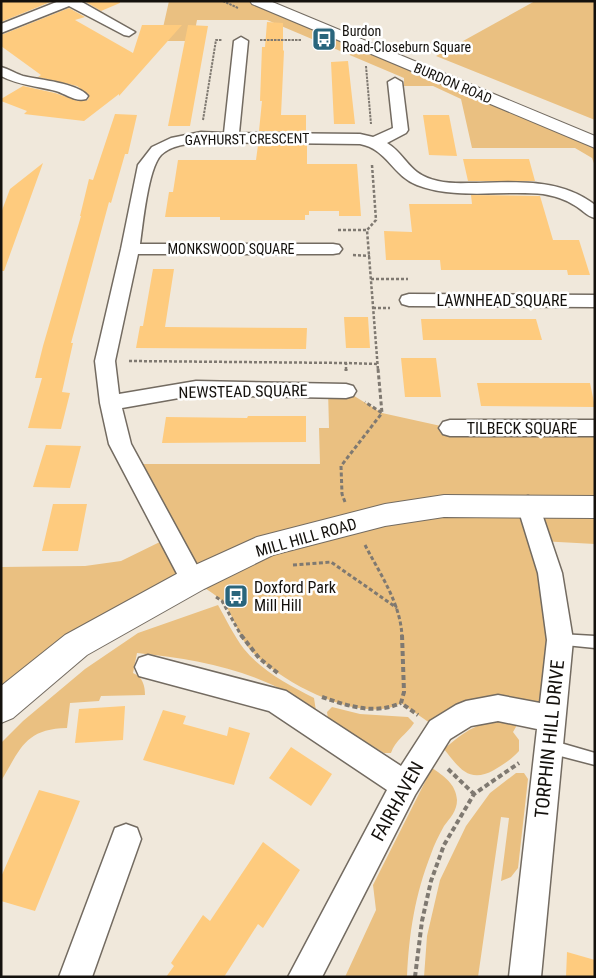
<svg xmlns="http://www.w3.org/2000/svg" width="596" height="978" font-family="'Roboto Condensed',sans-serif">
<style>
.green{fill:#eac081}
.building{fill:#fecb7e}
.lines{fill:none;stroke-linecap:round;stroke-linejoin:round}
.service-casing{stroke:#736b61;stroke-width:3}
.minor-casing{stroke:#736b61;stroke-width:3}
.tertiary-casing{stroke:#736b61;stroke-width:2}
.secondary-casing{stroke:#736b61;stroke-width:2}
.path-far3{stroke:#7f7971;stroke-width:2;stroke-dasharray:2.5 1;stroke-linecap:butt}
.path-far2{stroke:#7f7971;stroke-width:2.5;stroke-dasharray:3 2;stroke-linecap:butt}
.path-far1{stroke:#7f7971;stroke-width:3;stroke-dasharray:4 2.5;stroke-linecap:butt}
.path{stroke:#7f7971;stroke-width:4;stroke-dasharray:5 3;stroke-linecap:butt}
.service{fill:#fff;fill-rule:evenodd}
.minor{fill:#fff;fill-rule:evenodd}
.tertiary{fill:#fff;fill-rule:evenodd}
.secondary{fill:#fff;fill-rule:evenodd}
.labels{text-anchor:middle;stroke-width:5;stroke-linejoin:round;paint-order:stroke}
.far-poi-label{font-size:14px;fill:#14110d;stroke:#fff;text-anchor:start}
.far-street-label{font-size:14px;fill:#14110d;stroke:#fff}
.street-label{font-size:16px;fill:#14110d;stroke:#fff}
.poi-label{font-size:16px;fill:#14110d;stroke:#fff;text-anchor:start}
.near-street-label{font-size:19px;fill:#14110d;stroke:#fff}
</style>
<rect width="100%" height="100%" fill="#f0e8db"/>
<path class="green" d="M169,1H257L595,143V166L592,158L575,148H472L461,99L433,86H404V78L267,20H197L193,41H160Z
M535,1H595V120L436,56Z
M328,390L346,391L382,413L450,428H595V544L540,541L550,573V718L497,708L440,730L401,703C361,727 274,679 248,647C237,633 233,613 221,600C214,593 202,587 193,580L1,707V567L85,566L121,561L170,537L130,464H320L319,428H329Z
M218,605C226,619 234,636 244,649C262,671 289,685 314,698L316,711C262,671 203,660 137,653L133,673C143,677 145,686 145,695L101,696L99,701L70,703L67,728C25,729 21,748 1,781V743L23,721L85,669L138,633Z
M332,707L360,714L408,717L414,723C407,734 395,740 391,753H384L328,719L327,712Z
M506,720L517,725L513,732L519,740V751C512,759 504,764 494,770C469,784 459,768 444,749C465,731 479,721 506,720Z
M432,768C444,776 456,784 457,800C457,811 450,818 444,826C439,835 434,845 431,854C415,895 409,933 407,977H345L376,910L373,885Z
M516,773H524L528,779L518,868L511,877L501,881L509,818L501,817L478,977H424L427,936L440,880L466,826L490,793Z"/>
<path class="building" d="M1,1H53L1,22Z
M84,1H120V3L101,11Z
M69,8L85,17L75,20L133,53L142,25H182L119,96V94L84,121L24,114L27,111L1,101V99L23,86L55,93L78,101L88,100L89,95L77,86L38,77L41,75L1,46V35Z
M267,22L283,23V50L284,51L281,115H306V132L259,131L262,101H260L262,47H265Z
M188,25L208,26L190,126H168Z
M348,61L355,124H334L331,62Z
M115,114L137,115L128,154H125L111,203L109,202L71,343H73L62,392L70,393L61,429L28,428L42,378H35L43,346L81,216H80L89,179L93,180Z
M423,115H449L457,156L429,155Z
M258,145H307V164H357L361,216H339V211H309V215H305V220H220V217H165L169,192H173L178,160H256Z
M463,159H529L535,181H468Z
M43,163L4,271H1V213L10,189Z
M471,195L540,196L553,240H579L590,275H568L567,270H441L440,260H386L384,231L412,232L409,204H472Z
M153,269H174L165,327L307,328L306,349L136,348L140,326H143Z
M344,317H368L370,348H346Z
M421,319H536L542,340H423Z
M401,358H436L441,397H405Z
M477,383H590L595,407L481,406Z
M248,416H306V442L162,443L166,417L247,418Z
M46,445L81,446L70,488L33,487Z
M53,504H87L78,551H42Z
M125,706L123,740L75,743L79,709Z
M163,710L186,716L183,724L227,736L229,727L250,733L234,785L143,760Z
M291,747L332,774L311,806L269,778Z
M39,790L80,801L35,911L1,901V877Z
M263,842L300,870L263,928L258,924L224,977H166L174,966L171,963L203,915L210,921Z
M567,952L595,960V977H566Z"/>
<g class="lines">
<g class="service-casing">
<path id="service" d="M560,634L595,636V648L555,644L554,640L555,636Z
M550,740L595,753V765L545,752L543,747L545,742Z"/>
</g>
<g class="minor-casing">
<path id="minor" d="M59,1H80L135,32L129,36L124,35L69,6L1,33V24Z
M241,37L248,41L239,133L360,134L373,137L393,128L388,82L395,78L402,82L408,130L406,133L387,143C408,156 407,174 438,181C450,184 464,183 476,183C516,182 561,178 595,205V218C586,216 582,209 574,205C565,199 554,196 543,194C503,190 456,200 417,185C393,176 387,149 360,144L201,142C188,144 171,145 161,155C148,169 143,223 140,244H333L339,245L342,249L339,253L333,254H138L115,361L119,394L196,381L346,384L353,386L356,391L353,396L346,398L196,395L122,408L131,444L205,580L202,587L193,590L184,587L109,444L100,403L95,361L121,249L138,165L152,147L171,138L201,132L224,133L234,41Z
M1,67C9,69 16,74 23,76C40,80 78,83 88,96L86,99C75,102 66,94 56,91C37,86 18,85 1,76Z
M409,294L595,295V307L409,306L402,304L400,300L402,296Z
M450,420H595V436H450L443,434L439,428L443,422Z
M528,496L536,499L539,505L562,573L573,640L541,977H509L537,729L498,721L471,726L450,739L415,795L322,977H288L387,790L269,711L139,676L135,667L139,658L148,655L286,691L401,766L430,721L456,705L466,701L498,695L540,703L547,640L538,573L517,505L520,499Z
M126,824L137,828L141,839L92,977H59L115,828Z"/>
</g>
<g class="tertiary-casing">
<path id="tertiary" d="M444,495L595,496V518L444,517L385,526L273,555L204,589L87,655L13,718L1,723V686L65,635L182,571L257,537L385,504Z"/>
</g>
<g class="secondary-casing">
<path id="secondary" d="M250,1H270L595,136V148L252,4Z"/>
</g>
<path class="path-far3" d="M223,1L238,8
M260,40H302
M366,66L371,124
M203,120L216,40H222"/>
<path class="path-far2" d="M372,165L376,220L367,230L378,370
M338,230H367
M353,255L370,256
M371,279H408
M373,308H390
M129,361L346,363
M346,370V363L378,364"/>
<path class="path-far1" d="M346,369V371
M378,369L382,413
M345,502L342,494L341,466L382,413L365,402
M365,545C380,574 401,604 402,637
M293,565L331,562L397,608
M216,597L222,601L242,637"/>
<path class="path" d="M241,635L259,658L279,674
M402,635L404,692L401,703L418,715
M322,697C348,706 374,715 401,703
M448,769L474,794
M415,977L422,921L431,881L444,845L474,794L519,763"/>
<use href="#service" class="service"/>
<use href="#minor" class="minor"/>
<use href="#tertiary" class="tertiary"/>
<use href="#secondary" class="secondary"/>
</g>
<defs>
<g id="bus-square" transform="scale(1.25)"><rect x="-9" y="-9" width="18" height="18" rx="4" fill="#29657c" stroke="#fff"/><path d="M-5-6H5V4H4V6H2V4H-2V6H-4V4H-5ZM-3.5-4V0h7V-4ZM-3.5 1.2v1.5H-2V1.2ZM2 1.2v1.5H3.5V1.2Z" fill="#fff"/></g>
</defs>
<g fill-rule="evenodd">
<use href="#bus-square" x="324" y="39"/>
<use href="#bus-square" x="236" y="596"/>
</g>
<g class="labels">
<g class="far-poi-label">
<text x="342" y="36">Burdon<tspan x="342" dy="16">Road-Closeburn Square</tspan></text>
</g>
<g class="far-street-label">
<text transform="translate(453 83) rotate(23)" y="5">BURDON ROAD</text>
<text transform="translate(247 139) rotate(-1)" y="5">GAYHURST CRESCENT</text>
<text x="231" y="254">MONKSWOOD SQUARE</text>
</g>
<g class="street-label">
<text x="502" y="306">LAWNHEAD SQUARE</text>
<text transform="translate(243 391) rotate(-1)" y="6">NEWSTEAD SQUARE</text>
<text x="522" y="434">TILBECK SQUARE</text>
<text transform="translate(306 537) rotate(-16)" y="6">MILL HILL ROAD</text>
</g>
<g class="poi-label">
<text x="254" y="593">Doxford Park<tspan x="254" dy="18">Mill Hill</tspan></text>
</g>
<g class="near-street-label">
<text transform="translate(549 739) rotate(-84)" y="7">TORPHIN HILL DRIVE</text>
<text transform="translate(397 801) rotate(-61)" y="7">FAIRHAVEN</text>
</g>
</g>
<rect width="596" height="978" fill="none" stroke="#14110d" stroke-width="5"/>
</svg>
